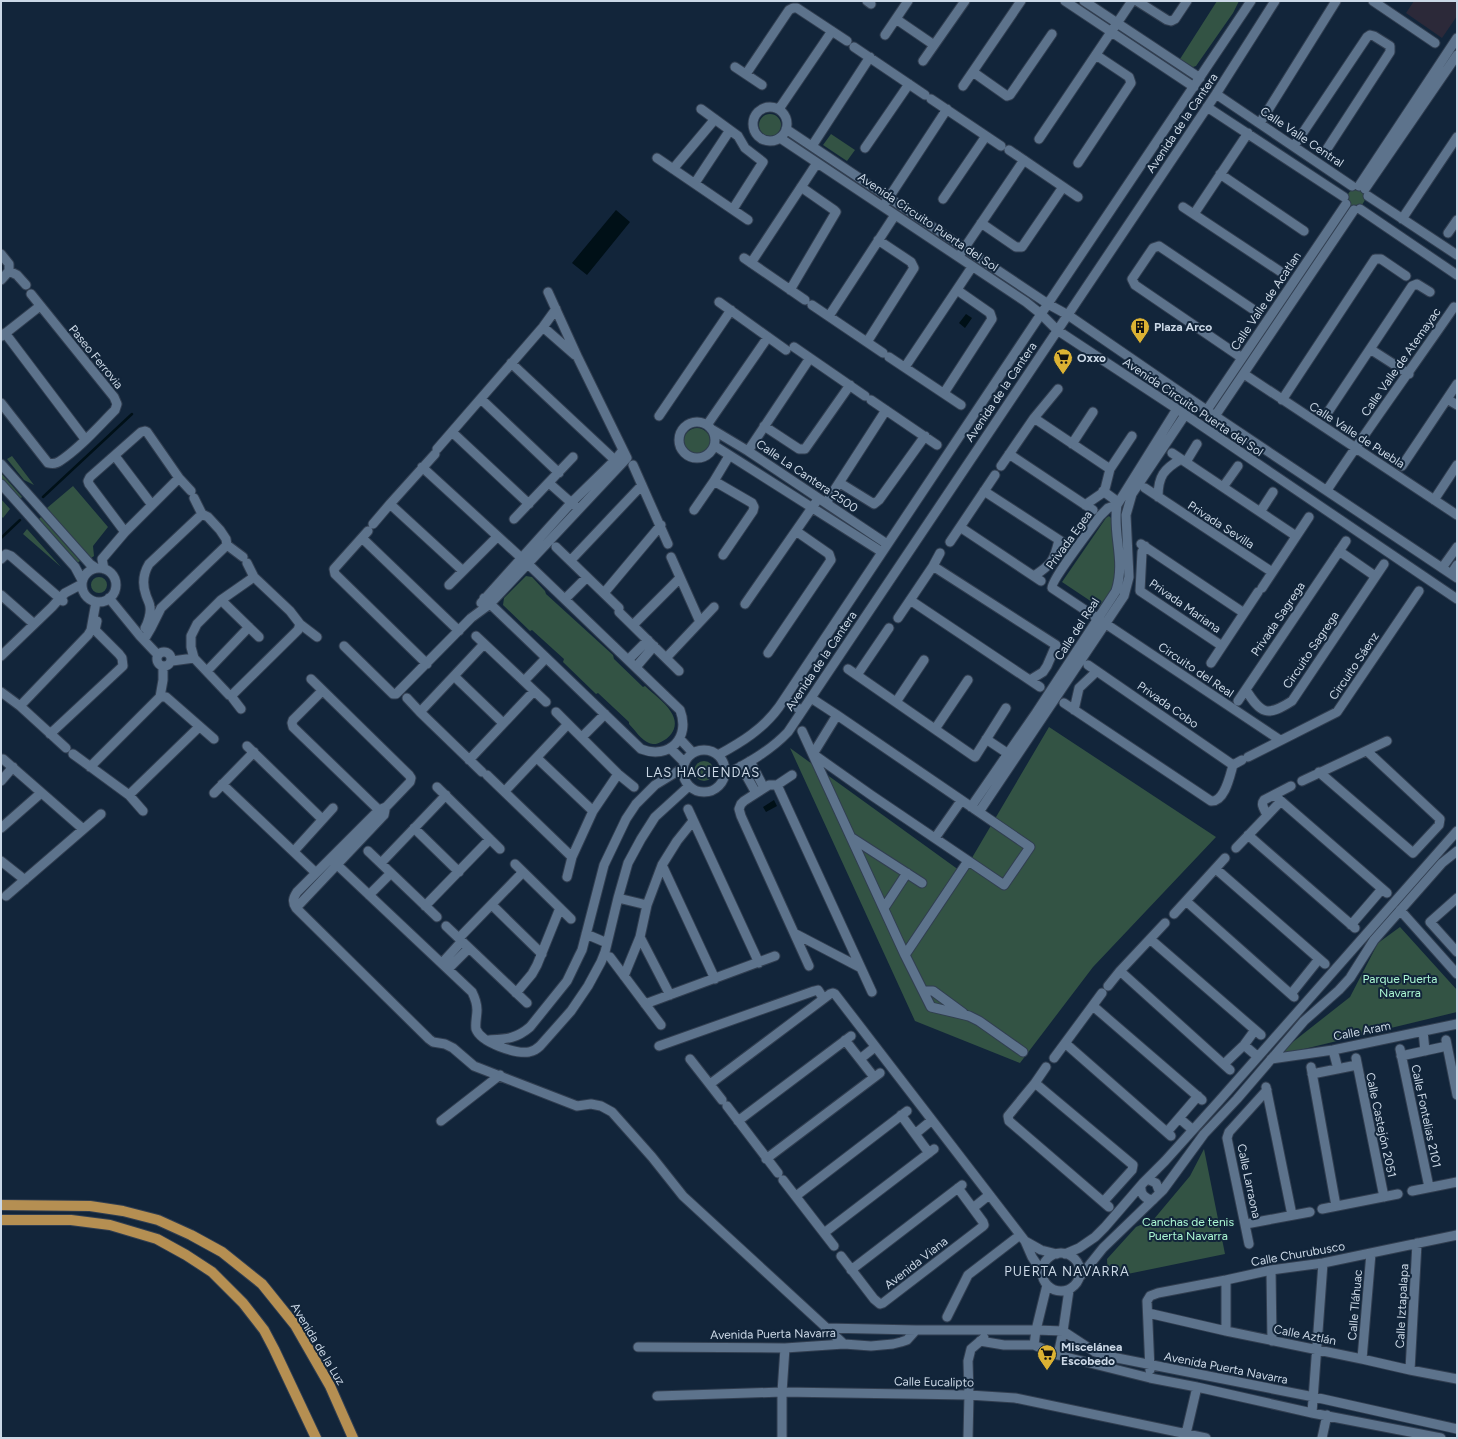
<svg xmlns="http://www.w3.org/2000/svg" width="1458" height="1439" font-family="Figtree,sans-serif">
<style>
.commercial{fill:#2c2939}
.green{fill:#335344}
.water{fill:#001017}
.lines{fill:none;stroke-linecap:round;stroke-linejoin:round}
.stream{stroke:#001017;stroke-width:2.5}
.minor-casing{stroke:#313e50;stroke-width:11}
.major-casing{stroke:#313e50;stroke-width:12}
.minor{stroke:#5d738c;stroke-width:9}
.major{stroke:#b58f52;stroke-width:10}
.labels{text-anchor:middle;stroke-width:4;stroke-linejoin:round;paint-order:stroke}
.street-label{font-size:12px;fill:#cbd8e6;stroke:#12253a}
.poi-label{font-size:12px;font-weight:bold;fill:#cbd8e6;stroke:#12253a;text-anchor:start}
.park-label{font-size:12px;fill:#abf7d3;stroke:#12253a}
.neighbourhood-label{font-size:13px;letter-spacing:1px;fill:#cbd8e6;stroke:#12253a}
</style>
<rect width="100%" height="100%" fill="#12253a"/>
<path class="commercial" d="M1414,1H1457V16L1442,38L1406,13Z"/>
<path class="green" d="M1217,1H1239L1233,13L1196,66L1193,67L1180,59Z
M759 125a11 11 0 1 1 22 0a11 11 0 1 1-22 0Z
M831,134L855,150L847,161L823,145Z
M1347 198a9 9 0 1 1 18 0a9 9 0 1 1-18 0Z
M684 441a13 13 0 1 1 26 0a13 13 0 1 1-26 0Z
M12,456L34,485L24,480L7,459Z
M1,473L22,497L19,500L1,479Z
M73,486L108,527L93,546L94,556L91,558L76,543L47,508Z
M1,499L10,509L3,518L1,516Z
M1109,516L1113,520L1117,568L1115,583L1101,608L1062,582L1106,518Z
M41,517L80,561L77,563L38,520Z
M27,529L61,567L23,534Z
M526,576L532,577L545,591L546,594L613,655L614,659L643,687L645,686C653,694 665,702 671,712C679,724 674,736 661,742C657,744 654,745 649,743C641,740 635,730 629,724V722L598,693L596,694L563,662L564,659L532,630L530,631L503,605L504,598Z
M91 585a8 8 0 1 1 16 0a8 8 0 1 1-16 0Z
M1049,727L1216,837L1093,967L1020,1063L915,1021L790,748L963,873Z
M694 771a10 10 0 1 1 20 0a10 10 0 1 1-20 0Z
M1400,927L1457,990V1012L1275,1056L1350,997L1378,943Z
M1204,1149L1225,1254L1108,1278L1107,1259L1136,1227L1154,1219L1190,1176Z"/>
<path class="water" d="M616,210L630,222L587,275L572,263Z
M966,314L972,318L965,328L959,323Z
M774,800L777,806L766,812L763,807Z"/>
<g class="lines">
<path class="stream" d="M43,497L132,414
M1,538L20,520"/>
<g class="minor-casing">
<path id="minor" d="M867,1L871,4
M1065,1L1194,87
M1084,1L1200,78
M1137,1L1167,20L1171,21L1175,19L1187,1
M1373,1L1435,43
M896,19L934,45
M885,35L908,1
M854,47L925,95
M923,61L965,1
M735,67L762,85
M973,72L1007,96L1010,95L1052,34
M746,74L789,10L793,8H797L847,41
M963,86L1021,1
M1216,94L1352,186
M931,99L1001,146
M753 124a17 17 0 1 1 34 0a17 17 0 1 1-34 0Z
M1207,107L1344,197
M701,109L738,136L745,148L763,162L733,209
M779,109L832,31
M1260,123L1336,1
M786,129L1048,304L1068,315L1215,416L1457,578
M780,138L1026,302L1041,314L1057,330L1177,409L1457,599
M1039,139L1132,1
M812,146L870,57
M1294,146L1367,37L1370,35L1374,36L1390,46V52L1325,152
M865,148L909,84
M1009,150L1078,197
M657,158L748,220
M1078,163L1131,83L1129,77L1096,55
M673,169L715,119
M1220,174L1304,231
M695,183L730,130
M1359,186L1457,38
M1365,189L1457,55
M1368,196L1457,255
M943,199L986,136
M886,202L947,109
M1183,207L1284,274
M1360,209L1457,275
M1194,214L1248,133
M1402,219L1457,137
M981,223L1016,247H1022L1063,187
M1448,233L1457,220
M961,253L1024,160
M1,254L9,264V271
M744,258L805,300
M751,263L817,163
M9,271L17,275L26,285
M1,280L9,271
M790,290L836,212L834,210L801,187
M719,302L786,350
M812,305L883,353
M829,316L895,215
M543,327L575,355
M5,333L85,439
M2,336L40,306
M867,342L914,268L911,262L878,240
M794,347L865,396
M1370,349L1409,374
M889,357L961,405
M1242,358L1135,285L1132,279L1153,248L1159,246L1257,312
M511,363L618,463
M905,367L972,267
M1244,374L1457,515
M944,393L992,319L990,313L957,290
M481,399L559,473
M1447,399L1457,405
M871,400L937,445
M1282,400L1375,259H1381L1406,276
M1,403L48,463C52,464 56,464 60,461C80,448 98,427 115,410L117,404L114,397L31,294
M1207,410L1346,204
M1326,415L1412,286L1417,284L1430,292
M659,416L731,310
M1215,416L1354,210
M1034,418L1110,469
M679 440a18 18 0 1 1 36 0a18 18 0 1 1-36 0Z
M707,425L768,337
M764,426L799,449H805L850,385
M713,430L748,451L887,544
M452,432L529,504
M1072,444L1093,412
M715,446L882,552
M437,449L543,327L556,309
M748,451L810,358
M1172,453L1296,536
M1009,454L1093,510
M115,456L152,505
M1186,462L1197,444
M1,464L90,564L96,568
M633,465L668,544
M1001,466L1034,418L1058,389
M1402,466L1457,384
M422,467L528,564L680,710C691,738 669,760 641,749L484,598
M714,481L752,503L754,507L753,511L723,555
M549,483L575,506
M840,483L874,504L879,500L925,436
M1,484L75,567L82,580
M1223,487L1238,466
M1145,488L1272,572
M1327,490C1368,428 1412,368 1454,307
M984,491L1067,545
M1103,491L1118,502
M1158,497C1158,476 1164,469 1181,459
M1434,500L1457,465
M826,503L886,410
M390,504L435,454
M1085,505L1101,494L1105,489L1110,469L1132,436
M1117,505L1108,508L1100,516C1093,526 1051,580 1052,588L1280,740
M694,510L714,481L729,456
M1260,512L1273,492
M514,519L573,457
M373,524L390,504L463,571L497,537
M960,527L1041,581
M368,531L334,569L335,574L427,664
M125,532L89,484L88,481L90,477L141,432L145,431L147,432L179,478L191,491
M362,538L459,631
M950,542L995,475
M1141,544L1244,613
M227,545L243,557
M1145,546L1142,552L1140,591L1222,646
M556,547L619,608
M1339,551L1375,576
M671,557L700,622
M1,559L6,554L11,556L63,601
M571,560L642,485
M247,563L254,577L290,611L300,624L298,630L231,696L229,695L194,658L191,647V636L197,624L221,600L254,577
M933,566L1056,645L1047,666L1043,672L1030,680
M1442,568L1457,547
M82 585a17 17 0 1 1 34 0a17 17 0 1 1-34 0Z
M104,569L102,559L125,532L179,478
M1451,574L1457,565
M1034,576C1052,564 1054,561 1059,540
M449,585L463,571
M1262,588L1309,517
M604,593L661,525
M1,595L34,624
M109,598L140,636L158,655
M565,599L587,577
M221,600L259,637
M910,600L1040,687
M481,603L572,502L615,460L623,450
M745,604L816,502
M619,612L679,671
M898,618L933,566L940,553
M300,624L317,637
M633,625L680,578
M145,628C148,623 151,613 150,607C150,603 147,599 146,595C142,584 143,574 149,564L202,514
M476,636L546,702
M144,640L151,628L161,608L227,545L226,539L220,530L208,517L202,514L194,498
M344,646L393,694H396L471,618L490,604L627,458L578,358L548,292
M157 659a7 7 0 1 1 14 0a7 7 0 1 1-14 0Z
M768,653L831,560L829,554L796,531
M1,656L52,607L60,598L65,593L82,584
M666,658L714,607
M628,660L648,640
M172,661L194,658
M1211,663L1258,592
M1088,665L1233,765
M636,667L654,646
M848,669L975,757L1006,708
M207,671L249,627
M857,675L889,628
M454,676L503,723
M311,679L409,775L411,778L410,782L386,807L379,810L297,892C293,898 292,902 296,908L429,1039L433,1042L445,1044L453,1048L474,1066L577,1106L591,1104L601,1106L612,1112L652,1157L683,1196L844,1344
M524,681L546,658
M1246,690C1261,714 1267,717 1292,701L1384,564
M322,691L293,720L292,723L293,727L384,815
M1,692L20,706
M231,696L241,709
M160,697H166L214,739
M407,698L420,712
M811,698L837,715L1030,847L1004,885L871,795L813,754L837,715
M785,699L802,711
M1238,701L1346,541
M896,702L924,660
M1064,703L1211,801C1225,802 1230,775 1233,765L1242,760
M1074,710L1079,688L1097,671
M556,712L618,774L634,787
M935,729L968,680
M802,731L905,955L931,1007L969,1016L979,1021L1023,1052
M50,734L123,666L122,658L119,654L95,630L97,621
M582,737L605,714
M680,739L693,753
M986,739L1013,757
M247,746L322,819
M66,748L20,706L88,635L91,630L96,602
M670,748L684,762
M683 771a21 21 0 1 1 42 0a21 21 0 1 1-42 0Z
M73,754L129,795L143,811
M718,755C742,742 763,729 779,707L1041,314L1251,1
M1248,757L1337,712L1419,591
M537,758L593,811
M3,759L83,829
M469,760L534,691
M750,761L764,788
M741,766L756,793
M90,767L160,697L163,680V667
M482,772L420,712L484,644
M1319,772L1413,853L1439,825L1440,819L1367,751
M487,775L572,857
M725,775C748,763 770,751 788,732L1216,94L1275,1
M792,775L777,785H769L744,801L741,804L739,809L741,816L809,966
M1,781L13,767
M1302,781L1387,741
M222,784L316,873
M777,785L872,992
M437,787L500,849
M505,791L568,724
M214,793L254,752
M129,795L199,727
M1274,795L1387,893
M971,807L1036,713L1116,591C1126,560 1112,534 1117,505L1177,409
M688,809L759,963
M979,812L1124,596L1129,577L1126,515L1132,494L1185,415
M1267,815C1265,810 1260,805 1264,800L1291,786
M1,828L41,793
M414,828L459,872
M1248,835L1355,928
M852,838L922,883
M935,838L961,801
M1236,848L1281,801
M294,851L333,808
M368,851L437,917
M331,859L472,992C475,998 477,1003 477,1010C477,1016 475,1023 476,1029C481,1043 516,1054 529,1052C533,1051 537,1049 540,1046L571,1011L588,986L601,962L605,952L618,898L628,863L641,839L655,817L689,786
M1,861L25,880
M381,863L446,795
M515,864L571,919
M662,865L715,979
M1216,869L1325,964
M567,877L572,857L593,811L618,774
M369,895L391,873
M6,896L101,814
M618,898L647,905
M1457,898L1430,922L1457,952
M1186,901L1294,997
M492,905L542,954
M425,906L490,839
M296,908L384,815L385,810
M884,908L907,873
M1400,910L1457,974
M1174,914L1225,858
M1351,925L1382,889
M446,926L527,1003
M794,933L861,968
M586,934L607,943
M640,937L670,995
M459,938L523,872
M1150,939L1261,1035
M905,955L968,861
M610,957L661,1025
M442,963L462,941
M448,969L469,948
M1120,971L1230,1070
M624,976L640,937L647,905L662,865L677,841L693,821
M1108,986L1120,971L1165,923
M924,991H933L963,1013
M516,993L532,974L537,965L560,908
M1291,994L1319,959
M645,1004L775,956
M1093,1006L1202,1100
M1423,1031L1425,1051
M489,1040C506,1039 516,1039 530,1027L567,981L579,956L582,950L604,865L626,819L636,804L655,785L683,768
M845,1040L874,1077
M1446,1040L1457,1095
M1065,1043L1171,1136
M1244,1045L1258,1057
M659,1046L814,991L818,990L823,998
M1400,1049L1429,1187
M1333,1050L1338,1069
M1401,1056L1447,1046
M1054,1058L1102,993
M1356,1058L1384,1197
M690,1059L722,1100
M860,1059L875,1047
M1271,1059L1333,1050L1457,1024
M1224,1064L1244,1045L1255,1030
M1311,1067L1336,1206
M1312,1074L1357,1065
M1035,1083L1046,1067
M710,1084L830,994L833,993L835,994L1025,1241L1032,1257L1042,1272
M1266,1087L1292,1215
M727,1106L778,1173
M901,1115L929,1153
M1179,1118L1193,1130
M441,1121L500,1075
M738,1121L851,1036
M1167,1132L1198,1096
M915,1134L932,1120
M766,1159L880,1073
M1147,1179L1156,1183L1160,1193
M783,1180L834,1246
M1141,1186C1140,1194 1145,1199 1153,1200
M1412,1191L1457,1182
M796,1196L907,1111
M1104,1201L1132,1170L1133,1165L1035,1083L1008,1116L1009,1121L1109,1207
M973,1208L989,1195
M1322,1209L1398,1194
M1246,1224L1310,1212
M824,1233L934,1149
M1025,1241L1041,1250L1057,1254
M1249,1244L1227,1138L1229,1132L1267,1090
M1042 1272a19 19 0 1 1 38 0a19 19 0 1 1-38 0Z
M1065,1254L1079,1248L1095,1237L1105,1227L1143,1183L1165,1161L1219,1101L1457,831
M841,1256L874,1299L880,1304L883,1303L982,1227L984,1225L983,1222L958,1188
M851,1270L962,1185
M1271,1270L1272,1341
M1079,1278L1103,1248L1163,1190L1204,1134L1237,1099L1304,1021L1339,990L1350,978L1374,940L1442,863L1457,851
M1148,1313L1226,1331L1362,1359L1410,1370L1457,1379
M947,1317L968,1275L1020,1235
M825,1328L916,1330
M1226,1331V1280
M980,1341L1004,1345H1034L1058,1355L1150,1378L1197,1387L1312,1413L1441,1438
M1034,1345L1036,1330L1047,1285
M638,1347L785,1348L844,1344L871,1346L893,1344L901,1342L907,1340L916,1330H1036L1063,1331L1095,1352L1117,1358L1314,1397L1457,1429
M1058,1355L1063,1331L1069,1290
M1362,1359L1371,1253
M1150,1370L1147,1301L1150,1296L1158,1293L1226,1280L1271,1270L1323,1263L1457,1235
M1410,1370L1417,1243
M657,1396L782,1392L969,1395L1015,1398L1206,1438
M1312,1413L1323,1263
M782,1438V1392L785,1348
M968,1438L969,1395L968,1361L971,1349L984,1338
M1185,1438L1197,1387
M1322,1438L1327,1415"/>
</g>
<g class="major-casing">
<path id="major" d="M1,1205L90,1206L123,1211L158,1220L191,1235L222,1252L262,1284L295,1325L330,1386L353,1438
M1,1220H71L110,1225L157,1239L186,1255L212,1272L243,1303L264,1330L274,1349L316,1438"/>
</g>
<use href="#minor" class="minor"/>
<use href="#major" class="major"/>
</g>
<defs>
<g id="building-pin" transform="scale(1)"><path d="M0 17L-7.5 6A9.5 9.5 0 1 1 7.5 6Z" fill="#dcb233" stroke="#12253a"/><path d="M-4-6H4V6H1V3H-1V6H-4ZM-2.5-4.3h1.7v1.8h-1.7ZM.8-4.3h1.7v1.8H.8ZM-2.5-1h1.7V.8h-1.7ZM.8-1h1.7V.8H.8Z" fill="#111"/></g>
<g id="supermarket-pin" transform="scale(1)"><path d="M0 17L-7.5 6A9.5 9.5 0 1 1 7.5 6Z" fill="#dcb233" stroke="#12253a"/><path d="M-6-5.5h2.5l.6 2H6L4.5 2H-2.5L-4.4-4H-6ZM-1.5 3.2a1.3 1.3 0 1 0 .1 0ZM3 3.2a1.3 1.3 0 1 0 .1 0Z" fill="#111"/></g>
</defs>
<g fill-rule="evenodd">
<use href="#building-pin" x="1140" y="327"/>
<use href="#supermarket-pin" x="1063" y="358"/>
<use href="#supermarket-pin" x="1047" y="1354"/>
</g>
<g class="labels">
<g class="street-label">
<text transform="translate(1182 123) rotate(-56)" y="4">Avenida de la Cantera</text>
<text transform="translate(1302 137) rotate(34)" y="4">Calle Valle Central</text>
<text transform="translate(928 222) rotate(34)" y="4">Avenida Circuito Puerta del Sol</text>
<text transform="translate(1266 301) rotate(-56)" y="4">Calle Valle de Acatlan</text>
<text transform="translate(96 357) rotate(51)" y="4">Paseo Ferrovia</text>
<text transform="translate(1401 362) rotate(-55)" y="4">Calle Valle de Atemayac</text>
<text transform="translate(1001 392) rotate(-56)" y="4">Avenida de la Cantera</text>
<text transform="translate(1193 407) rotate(34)" y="4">Avenida Circuito Puerta del Sol</text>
<text transform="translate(1357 435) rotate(33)" y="4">Calle Valle de Puebla</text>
<text transform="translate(807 476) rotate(34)" y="4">Calle La Cantera 2500</text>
<text transform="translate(1221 525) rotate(33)" y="4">Privada Sevilla</text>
<text transform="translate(1069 540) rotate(-54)" y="4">Privada Egea</text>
<text transform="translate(1185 606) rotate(35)" y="4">Privada Mariana</text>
<text transform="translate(1278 619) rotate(-56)" y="4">Privada Sagrega</text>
<text transform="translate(1077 629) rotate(-57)" y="4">Calle del Real</text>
<text transform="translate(1311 650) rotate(-56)" y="4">Circuito Sagrega</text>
<text transform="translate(821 661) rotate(-56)" y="4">Avenida de la Cantera</text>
<text transform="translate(1354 666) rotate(-56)" y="4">Circuito Sáenz</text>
<text transform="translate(1196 670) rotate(34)" y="4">Circuito del Real</text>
<text transform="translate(1168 705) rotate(35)" y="4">Privada Cobo</text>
<text transform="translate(1362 1031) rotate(-11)" y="4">Calle Aram</text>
<text transform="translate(1426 1116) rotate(78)" y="4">Calle Fontelias 2101</text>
<text transform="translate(1381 1125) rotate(78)" y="4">Calle Castejón 2051</text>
<text transform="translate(1249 1181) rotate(78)" y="4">Calle Larraona</text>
<text transform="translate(1298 1254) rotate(-10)" y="4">Calle Churubusco</text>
<text transform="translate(916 1263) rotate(-38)" y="4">Avenida Viana</text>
<text transform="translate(1355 1305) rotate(-85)" y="4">Calle Tláhuac</text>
<text transform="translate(1402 1306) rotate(-87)" y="4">Calle Iztapalapa</text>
<text transform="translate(773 1334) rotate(-1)" y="4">Avenida Puerta Navarra</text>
<text transform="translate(1305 1335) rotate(11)" y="4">Calle Aztlán</text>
<text transform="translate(318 1344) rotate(59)" y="4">Avenida de la Luz</text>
<text transform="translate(1226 1368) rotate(11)" y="4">Avenida Puerta Navarra</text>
<text transform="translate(934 1382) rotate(1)" y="4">Calle Eucalipto</text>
</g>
<g class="poi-label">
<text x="1154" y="331">Plaza Arco</text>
<text x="1077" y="362">Oxxo</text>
<text x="1061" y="1351">Miscelánea<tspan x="1061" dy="14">Escobedo</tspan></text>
</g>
<g class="park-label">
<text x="1400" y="983">Parque Puerta<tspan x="1400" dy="14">Navarra</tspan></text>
<text x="1188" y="1226">Canchas de tenis<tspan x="1188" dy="14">Puerta Navarra</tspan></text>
</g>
<g class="neighbourhood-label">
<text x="703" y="777">LAS HACIENDAS</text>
<text x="1067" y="1276">PUERTA NAVARRA</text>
</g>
</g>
<rect width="1458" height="1439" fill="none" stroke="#cbd8e6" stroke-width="4"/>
</svg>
